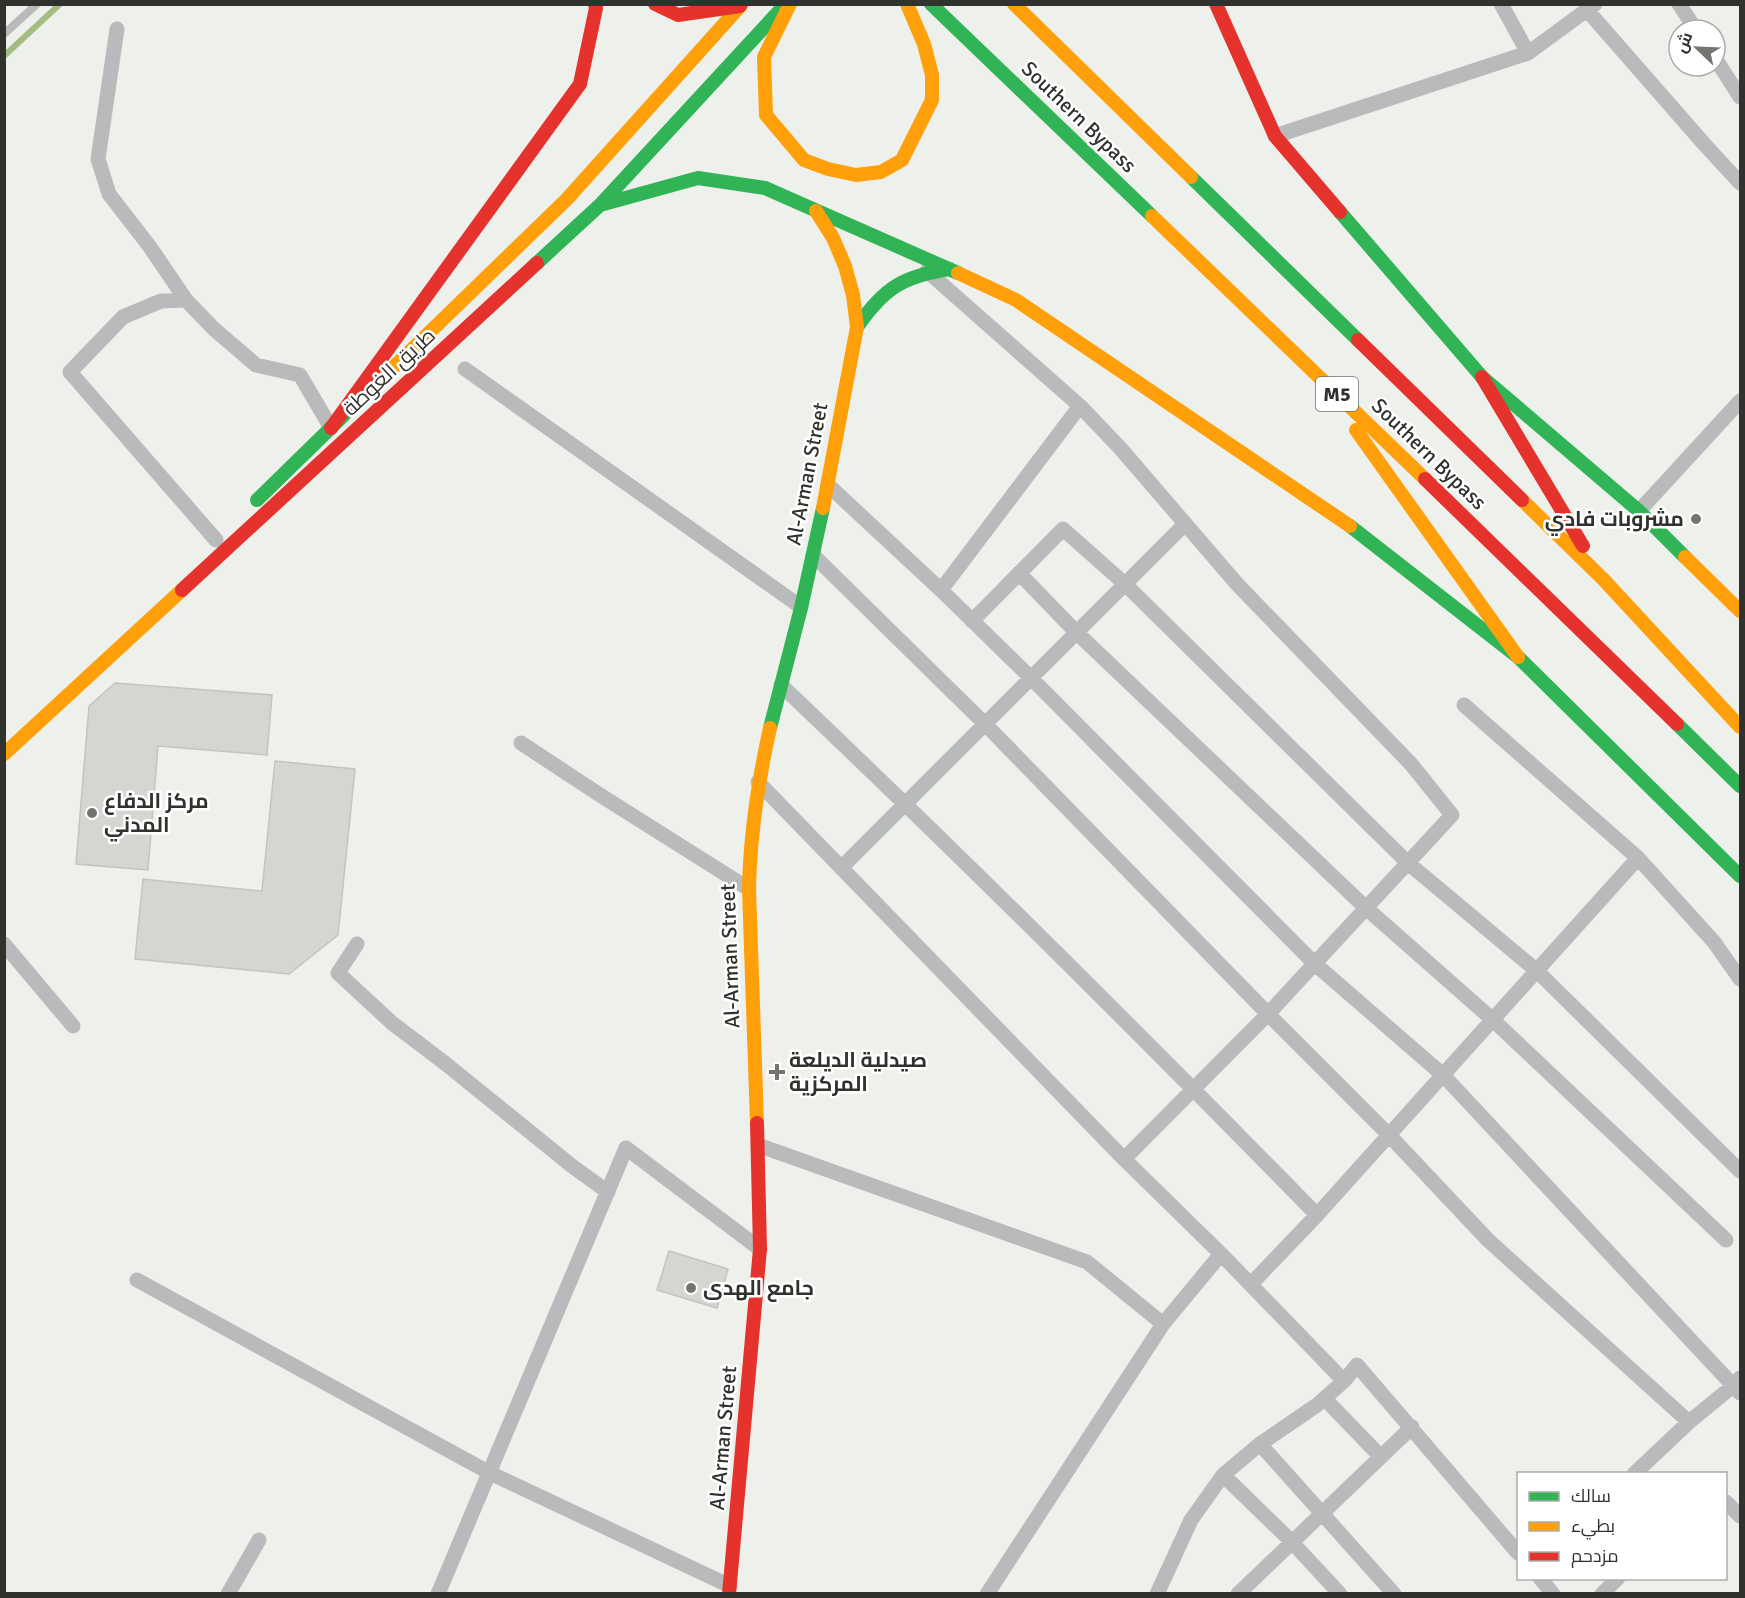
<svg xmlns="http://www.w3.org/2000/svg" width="1745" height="1598" font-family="Signika,Cairo,sans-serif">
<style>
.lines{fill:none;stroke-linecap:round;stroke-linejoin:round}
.stream{stroke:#a4bb81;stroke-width:6}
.building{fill:#d4d6d2;stroke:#c3c4c0;stroke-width:1.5}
.lane{stroke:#b9babb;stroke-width:8}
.street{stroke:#b9babb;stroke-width:15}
.fast{stroke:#30b455;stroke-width:14}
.slow{stroke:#ff9f0a;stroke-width:14}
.jam{stroke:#e5322d;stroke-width:14}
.poi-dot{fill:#727570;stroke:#fff;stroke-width:2}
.labels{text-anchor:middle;stroke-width:5;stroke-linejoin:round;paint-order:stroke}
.shield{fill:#fff;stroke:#6e706d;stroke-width:1.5}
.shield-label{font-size:20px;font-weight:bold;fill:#30322e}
.street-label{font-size:21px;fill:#30322e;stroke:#fff}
.poi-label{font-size:21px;font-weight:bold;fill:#30322e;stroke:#fff;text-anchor:start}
</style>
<rect width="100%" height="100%" fill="#eef1eb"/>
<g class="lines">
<path class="stream" d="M4,56L60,4"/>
</g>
<path class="building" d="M115,683L272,695L267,755L158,746L148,870L76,864L89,706Z
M275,761L355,769L338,935L289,974L135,959L143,879L262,891Z
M669,1251L728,1269L717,1308L657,1290Z"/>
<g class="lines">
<path class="lane" d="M4,34L37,4"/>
<path class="street" d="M1501,4L1528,53
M1679,4L1696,30
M1587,10L1705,145L1740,183
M117,29L98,159L109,194L150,247L186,300L214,329L256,365L300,375L331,428
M1715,58L1740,97
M1275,136L1528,53L1595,4
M927,271L1080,406L1121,449L1237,584L1411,764L1452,815L1268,1014L1124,1159
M186,300L161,301L123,317L70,372L216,540
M465,369L801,607
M828,485L941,590L1031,678L1315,964L1443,1075L1740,1393
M1639,511L1740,401
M813,555L985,724L1268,1014L1389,1135L1488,1240L1689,1422
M1019,573L1076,632L1366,908L1493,1020L1726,1240
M941,590L1080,406
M972,621L1063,529L1125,584L1408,863L1537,971L1740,1171
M781,685C963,858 1141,1035 1317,1215
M1464,705L1638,858L1714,942L1740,979
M521,743L600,795L749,889
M758,782L1124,1159L1221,1254L1344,1381
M841,868L1185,524
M4,944L73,1026
M357,944L338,973L392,1023L446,1064L572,1166L608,1192
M758,1145L1087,1262L1163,1324
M137,1280L490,1473L730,1586
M1251,1284L1317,1215L1638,858
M1325,1399L1381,1457
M1260,1444L1394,1594
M1634,1474L1689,1422L1733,1386L1740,1378
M1223,1475L1291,1541L1340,1594
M1726,1502L1740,1516
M1540,1578L1553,1594
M228,1594L259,1540
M438,1594L626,1148L760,1249
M987,1594L1163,1324L1221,1254
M1157,1594L1191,1520L1223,1475L1260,1444L1317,1405L1344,1381L1357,1365L1518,1553
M1238,1594L1412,1427
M1602,1594L1618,1578"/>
<path class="fast" d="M931,4L1152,216
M1191,177L1358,340
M600,205L698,178L765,188L958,273
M1340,212L1482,377L1639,511L1685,557
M537,263L600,205L782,8
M857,327C884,288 903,276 950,269
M257,500L344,415
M1350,526L1518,657L1740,876
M1677,724L1740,786
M770,728L801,608L823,508"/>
<path class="slow" d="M790,4L764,57L766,115L804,160L828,169L856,175L881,172L902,160L932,100V75L924,44L907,4
M1014,4L1191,177
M816,211L833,238L845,266L853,295L857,327L823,508
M1152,216L1425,479
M958,273L1016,300L1350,526
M369,391L567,199L742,4
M1356,430L1518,657
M1522,500L1603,579L1740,727
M1685,557L1740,611
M4,754L182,590
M757,1123L749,889C750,834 758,782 770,728"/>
<path class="jam" d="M655,4L678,15L740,6
M1216,4L1275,136L1340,212
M1358,340L1522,500
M1482,377L1583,546
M331,428L580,84L596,8L595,4
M1425,479L1677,724
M182,590L537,263
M729,1594L760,1249L757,1123"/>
</g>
<g class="poi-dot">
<circle cx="1696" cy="519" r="6"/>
<circle cx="92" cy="813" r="6"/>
<path d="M774 1063h6v6h6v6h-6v6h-6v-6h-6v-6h6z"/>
<circle cx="691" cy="1288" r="6"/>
</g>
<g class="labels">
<rect class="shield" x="1316" y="377" width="42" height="34" rx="4.5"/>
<g class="shield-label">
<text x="1337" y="401">M5</text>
</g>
<g class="street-label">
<text transform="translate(1079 117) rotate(44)" y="7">Southern Bypass</text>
<text transform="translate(389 372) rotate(-43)" y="7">طريق الغوطة</text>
<text transform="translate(1429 454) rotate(44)" y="7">Southern Bypass</text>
<text transform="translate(807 474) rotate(-79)" y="7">Al-Arman Street</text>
<text transform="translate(730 956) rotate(-92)" y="7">Al-Arman Street</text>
<text transform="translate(723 1438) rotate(-85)" y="7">Al-Arman Street</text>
</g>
<g class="poi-label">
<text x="1684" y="526" text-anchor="end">مشروبات فادي</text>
<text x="104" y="808">مركز الدفاع<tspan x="104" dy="24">المدني</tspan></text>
<text x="789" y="1067">صيدلية الديلعة<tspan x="789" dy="24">المركزية</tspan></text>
<text x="703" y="1295">جامع الهدى</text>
</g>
</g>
<rect width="1745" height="1598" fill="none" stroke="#30322e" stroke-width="12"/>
<rect x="1517" y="1472" width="210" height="108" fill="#ffffff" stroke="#acadab" stroke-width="1.5"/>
<rect x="1529" y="1492" width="30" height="9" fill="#30b455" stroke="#acadab" stroke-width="1.5"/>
<text x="1571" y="1502" font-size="18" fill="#30322e">سالك</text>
<rect x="1529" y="1522" width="30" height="9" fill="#ff9f0a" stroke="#acadab" stroke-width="1.5"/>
<text x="1571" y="1532" font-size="18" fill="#30322e">بطيء</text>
<rect x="1529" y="1552" width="30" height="9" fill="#e5322d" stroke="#acadab" stroke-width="1.5"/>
<text x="1571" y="1562" font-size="18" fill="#30322e">مزدحم</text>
<g transform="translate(1697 48) rotate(293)"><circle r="28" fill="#ffffff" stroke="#acadab" stroke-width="1.5"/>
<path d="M0-4.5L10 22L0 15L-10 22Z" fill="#727570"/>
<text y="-9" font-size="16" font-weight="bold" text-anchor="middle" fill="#30322e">ش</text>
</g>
</svg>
